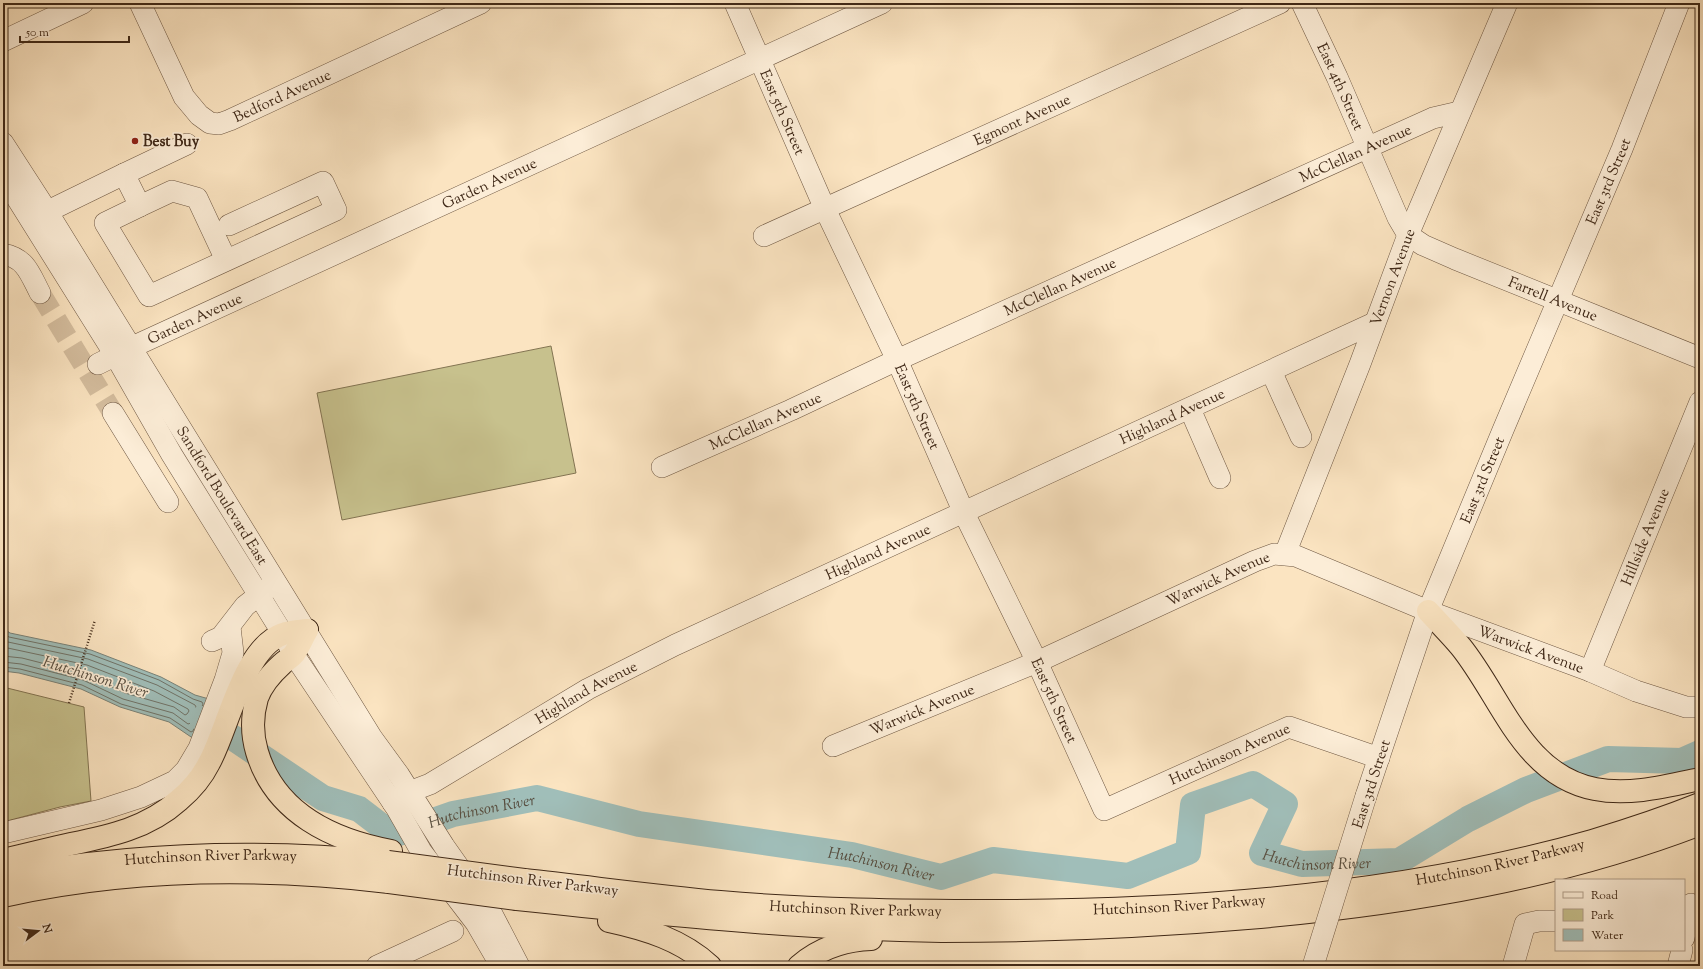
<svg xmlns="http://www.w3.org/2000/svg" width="1703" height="969" font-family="'Sorts Mill Goudy',serif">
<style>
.green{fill:#c7c18d;stroke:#837452}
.water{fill:#a0beb9;stroke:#798278}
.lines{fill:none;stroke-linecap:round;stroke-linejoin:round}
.shore{stroke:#707368;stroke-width:1}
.river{stroke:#a0beb9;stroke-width:26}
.minor-tunnel{stroke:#d5be9f;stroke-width:21;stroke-dasharray:21 10;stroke-linecap:butt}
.minor-casing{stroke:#6e5742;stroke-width:22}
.highway-casing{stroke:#3f2817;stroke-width:24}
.path{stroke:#3f2817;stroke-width:2.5;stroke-dasharray:1 2;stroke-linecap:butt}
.minor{stroke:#fcedd7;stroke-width:21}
.highway{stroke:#fbe4c1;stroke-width:22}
.minor-bridge-casing{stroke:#6e5742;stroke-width:22;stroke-linecap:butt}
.highway-bridge-casing{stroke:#3f2817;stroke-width:24;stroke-linecap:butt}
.minor-bridge{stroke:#fcedd7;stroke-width:21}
.highway-bridge{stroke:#fbe4c1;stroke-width:22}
.poi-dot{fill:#8f2418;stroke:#fcedd7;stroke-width:1.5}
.labels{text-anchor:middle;stroke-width:3.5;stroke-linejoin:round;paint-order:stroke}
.street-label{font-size:15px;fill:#3f2817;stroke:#fcedd7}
.poi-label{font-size:15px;font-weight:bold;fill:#3f2817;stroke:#fcedd7;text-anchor:start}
.water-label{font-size:16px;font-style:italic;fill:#574e40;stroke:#fcedd7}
</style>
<rect width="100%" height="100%" fill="#fbe4c1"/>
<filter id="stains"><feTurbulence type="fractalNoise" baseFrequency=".005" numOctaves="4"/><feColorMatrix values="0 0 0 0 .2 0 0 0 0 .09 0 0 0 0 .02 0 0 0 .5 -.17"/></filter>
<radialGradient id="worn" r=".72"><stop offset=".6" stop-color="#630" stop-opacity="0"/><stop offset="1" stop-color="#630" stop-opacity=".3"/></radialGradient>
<path class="green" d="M551,346L576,473L342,520L317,393Z
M3,687L84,707L91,801L60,807L3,822Z"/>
<path class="water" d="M3,628L10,633L91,650L161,677L195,695L209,699L194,739L169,722L120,707L81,689L19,673L3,671Z"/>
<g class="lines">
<path class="shore" d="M3,633L9,637L90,654L159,680L193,699L202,702L203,704L193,731L191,732L170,718L121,704L82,685L20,669L3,667
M3,640L8,642L88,659L157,685L195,705L196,707L191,723L188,724L173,713L123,699L83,680L21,664L3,662
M3,647L87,665L154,691L188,709L189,711L187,714L185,715L174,707L125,693L85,674L22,658L3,656"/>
<path class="river" id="s1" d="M202,719L235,739L323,798L359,809L393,835L453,814L537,798L639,824L852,855L941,877L993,860L1128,876L1188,852L1193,805L1253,784L1285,804L1262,853L1302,864L1399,861L1468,819L1526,790L1608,759L1682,761L1700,753"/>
<path class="minor-tunnel" d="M40,293L113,413"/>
<g class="minor-casing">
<g id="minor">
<path id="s2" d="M140,3L184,97L199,115L210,123L219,124L230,120L481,3"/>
<path id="s3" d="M735,3L825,209L897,360L964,513L1037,662L1104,810L1289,727L1379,758"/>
<path id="s4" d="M1302,3L1337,77L1398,218L1408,235L1423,245L1455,259L1700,358"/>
<path d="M3,41L83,3"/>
<path id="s5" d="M3,143L45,208L372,738L399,775L444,846L492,914L519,966"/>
<path d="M124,174L187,144"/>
<path d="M3,176L115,355L172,455L283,634L294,655L397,809L421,851L476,923L501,966"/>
<path d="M140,206L172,191L197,198L226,260"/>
<path d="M36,217L124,174L140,206L105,223L149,296L336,210L323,182L229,225"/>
<path id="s6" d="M764,236L1280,3"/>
<path d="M3,254C26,258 30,274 40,293"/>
<path id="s7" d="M98,364L130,348L882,3"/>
<path d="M1271,371L1301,437"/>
<path d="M1190,409L1220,478"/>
<path d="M113,413L168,502"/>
<path id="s8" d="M662,467L791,410L897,360L1433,118L1459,112"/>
<path id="s9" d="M1285,554L1360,364L1408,235L1507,3"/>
<path d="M212,641L221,637L245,606L268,588"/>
<path id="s10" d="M1590,671L1700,402"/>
<path id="s11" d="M833,746L1037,662L1255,561L1274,554L1296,556L1428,611L1590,671L1636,691L1686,707H1700"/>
<path id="s12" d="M1366,796L1428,611L1503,430L1622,149L1679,3"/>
<path id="s13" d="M393,803L409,792L430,784L588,689L675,645L1374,323"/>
<path d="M3,833L101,810L141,797L175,781L186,770L199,748L225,680L233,653L230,627"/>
<path d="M1684,938L1691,904"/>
<path d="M377,966L453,931"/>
<path d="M1513,966L1525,924L1539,921H1556"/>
<path d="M1678,966L1682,950"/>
</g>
</g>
<g class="highway-casing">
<g id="highway">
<path d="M1428,611C1439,623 1451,635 1461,647C1502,698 1523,775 1595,789C1629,796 1667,786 1700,779"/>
<path d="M307,630C303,637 299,647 294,654C291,658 286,660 282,664C272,673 262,684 257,698C252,715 252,735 257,752C275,813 333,840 391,851"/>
<path d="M3,860C26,855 48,849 71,844C110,836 148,828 179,800C191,790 202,777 209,763C228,729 243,648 283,634C290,631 299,631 307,630"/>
<path id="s14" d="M3,877C131,853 259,849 388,862"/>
<path id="s15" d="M524,880C589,887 654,896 720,902C811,910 903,911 994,911C1191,911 1403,895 1592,841C1629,830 1665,818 1700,804"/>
<path d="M3,896C129,868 261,867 389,882"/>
<path d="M517,899C658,914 800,929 942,931C1048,931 1155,926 1260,917C1411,903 1559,878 1700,824"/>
<path d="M609,921C646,929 682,940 710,966"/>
<path d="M799,966C820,948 843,940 871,939"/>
</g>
</g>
<path class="path" d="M69,703L95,620"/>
<use href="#minor" class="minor"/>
<use href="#highway" class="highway"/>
<g class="minor-bridge-casing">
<path id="minor-bridge" d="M1313,966L1366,796"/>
</g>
<g class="highway-bridge-casing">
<path id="highway-bridge" d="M388,862L524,880
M389,882L517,899"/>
</g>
<use href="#minor-bridge" class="minor-bridge"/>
<use href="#highway-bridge" class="highway-bridge"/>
</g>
<circle class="poi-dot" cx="135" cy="141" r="4"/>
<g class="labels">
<g class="street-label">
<text dy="5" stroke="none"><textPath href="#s4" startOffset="92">East 4th Street</textPath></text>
<text dy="5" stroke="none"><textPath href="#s2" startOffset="219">Bedford Avenue</textPath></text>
<text dy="5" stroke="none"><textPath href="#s3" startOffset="119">East 5th Street</textPath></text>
<text dy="5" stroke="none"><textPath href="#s6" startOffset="283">Egmont Avenue</textPath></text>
<text dy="5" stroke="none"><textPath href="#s8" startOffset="761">McClellan Avenue</textPath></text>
<text dy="5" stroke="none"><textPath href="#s12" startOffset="661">East 3rd Street</textPath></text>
<text dy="5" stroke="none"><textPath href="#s7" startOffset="431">Garden Avenue</textPath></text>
<text dy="5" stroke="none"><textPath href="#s9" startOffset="297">Vernon Avenue</textPath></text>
<text dy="5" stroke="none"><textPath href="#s8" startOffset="437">McClellan Avenue</textPath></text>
<text dy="5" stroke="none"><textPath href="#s4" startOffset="414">Farrell Avenue</textPath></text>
<text dy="5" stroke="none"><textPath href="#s7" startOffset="107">Garden Avenue</textPath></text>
<text dy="5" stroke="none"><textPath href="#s3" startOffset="443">East 5th Street</textPath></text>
<text dy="5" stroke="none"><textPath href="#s13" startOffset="871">Highland Avenue</textPath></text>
<text dy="5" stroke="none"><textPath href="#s8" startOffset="113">McClellan Avenue</textPath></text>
<text dy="5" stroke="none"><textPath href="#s12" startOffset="337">East 3rd Street</textPath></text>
<text dy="5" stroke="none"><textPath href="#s5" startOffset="415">Sandford Boulevard East</textPath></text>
<text dy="5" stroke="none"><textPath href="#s10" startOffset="145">Hillside Avenue</textPath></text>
<text dy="5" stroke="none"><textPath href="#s13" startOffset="547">Highland Avenue</textPath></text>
<text dy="5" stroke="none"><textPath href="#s11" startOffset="420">Warwick Avenue</textPath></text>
<text dy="5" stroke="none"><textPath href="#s11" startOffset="756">Warwick Avenue</textPath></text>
<text dy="5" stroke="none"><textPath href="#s13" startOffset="223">Highland Avenue</textPath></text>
<text dy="5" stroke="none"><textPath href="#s3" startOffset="767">East 5th Street</textPath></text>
<text dy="5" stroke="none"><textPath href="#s11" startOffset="96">Warwick Avenue</textPath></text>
<text dy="5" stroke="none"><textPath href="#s3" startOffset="1025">Hutchinson Avenue</textPath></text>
<text transform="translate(1371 784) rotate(-72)" y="5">East 3rd Street</text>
<text dy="5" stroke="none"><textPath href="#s14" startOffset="209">Hutchinson River Parkway</textPath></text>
<text dy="5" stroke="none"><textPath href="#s15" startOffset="981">Hutchinson River Parkway</textPath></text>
<text transform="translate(533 880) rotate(7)" y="5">Hutchinson River Parkway</text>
<text dy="5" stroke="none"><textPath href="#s15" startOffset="657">Hutchinson River Parkway</textPath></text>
<text dy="5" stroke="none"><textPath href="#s15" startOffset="333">Hutchinson River Parkway</textPath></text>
</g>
<g class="poi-label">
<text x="143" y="146">Best Buy</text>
</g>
<g class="water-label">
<text transform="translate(96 676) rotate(17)" y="6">Hutchinson River</text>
<text dy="6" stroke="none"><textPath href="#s1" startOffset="317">Hutchinson River</textPath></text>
<text dy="6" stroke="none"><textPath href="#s1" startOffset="1300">Hutchinson River</textPath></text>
<text dy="6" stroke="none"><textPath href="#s1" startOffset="725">Hutchinson River</textPath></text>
</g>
</g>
<rect width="1703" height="969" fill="none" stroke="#fbe4c1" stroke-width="16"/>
<rect x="4" y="4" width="1695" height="961" fill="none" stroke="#3f2817" stroke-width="2"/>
<rect x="8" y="8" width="1687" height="953" fill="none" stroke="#3f2817"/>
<rect x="1555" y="879" width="130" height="72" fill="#fcedd7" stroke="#b09e8a"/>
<rect x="1563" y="892" width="20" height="6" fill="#fcedd7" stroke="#b09e8a"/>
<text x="1591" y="899" font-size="12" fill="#3f2817">Road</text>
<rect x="1563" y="909" width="20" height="12" fill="#c7c18d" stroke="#b09e8a"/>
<text x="1591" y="919" font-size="12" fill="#3f2817">Park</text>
<rect x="1563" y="929" width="20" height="12" fill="#a0beb9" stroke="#b09e8a"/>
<text x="1591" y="939" font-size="12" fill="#3f2817">Water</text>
<g transform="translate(38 931) rotate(74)" stroke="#fcedd7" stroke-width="3" paint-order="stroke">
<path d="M0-3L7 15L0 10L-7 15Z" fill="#3f2817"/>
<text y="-6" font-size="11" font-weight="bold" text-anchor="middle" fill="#3f2817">N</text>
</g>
<path d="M20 36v6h109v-6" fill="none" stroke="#3f2817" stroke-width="2"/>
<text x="26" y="36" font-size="12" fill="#3f2817" stroke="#fcedd7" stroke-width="3" paint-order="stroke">50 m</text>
<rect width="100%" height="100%" filter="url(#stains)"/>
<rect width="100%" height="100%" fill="url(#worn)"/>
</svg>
